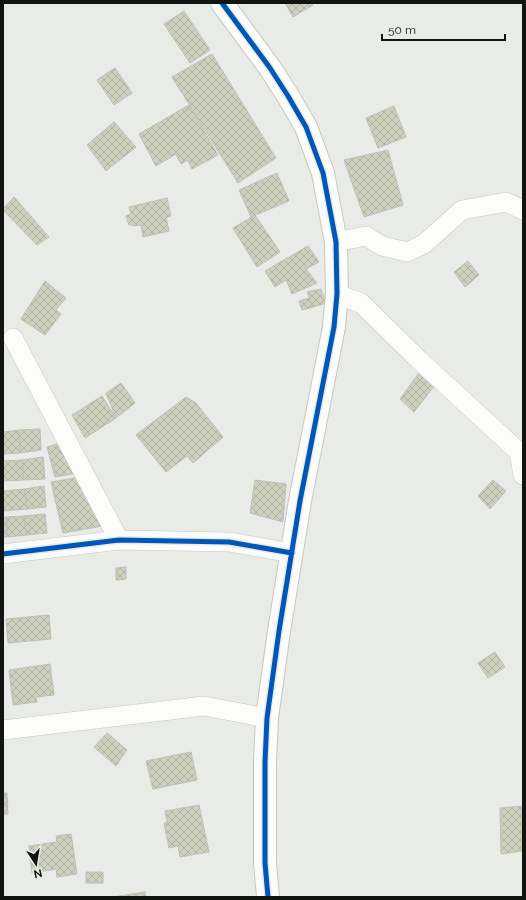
<svg xmlns="http://www.w3.org/2000/svg" width="526" height="900" font-family="Raleway,sans-serif">
<style>
.building{fill:url(#building-cross-hatch);stroke:#bebebc}
.lines{fill:none;stroke-linecap:round;stroke-linejoin:round}
.street-casing{stroke:#c6c7c5;stroke-width:20}
.secondary-casing{stroke:#c6c7c5;stroke-width:24}
.street{stroke:#fcfcfb;stroke-width:19}
.secondary{stroke:#fcfcfb;stroke-width:22}
.cycleway-casing{stroke:#e8ece6;stroke-width:8}
.cycleway{stroke:#0057b8;stroke-width:5}
</style>
<defs>
<pattern id="building-cross-hatch" width="8" height="8" patternUnits="userSpaceOnUse"><rect width="8" height="8" fill="#ced0be"/><path d="M0 0l8 8M0 8l8-8" fill="none" stroke="#b0b2a2"/></pattern>
</defs>
<rect width="100%" height="100%" fill="#e9ebe7"/>
<path class="building" d="M285,3H312L313,5L293,17Z
M184,11L210,50L190,63L164,24Z
M212,54L276,158L238,183L172,77Z
M115,68L132,93L114,105L97,80Z
M189,105L218,155L192,169L188,160L181,164L176,154L156,166L139,134Z
M394,106L406,137L378,148L366,118Z
M114,122L136,147L106,171L87,145Z
M388,150L403,205L364,217L344,160Z
M277,173L289,201L251,217L239,190Z
M14,197L49,237L37,245L3,210V209Z
M167,198L171,216L166,218L169,231L143,237L141,225L133,226V225H129L126,216L131,214L129,207Z
M255,215L280,252L257,267L233,228Z
M308,246L319,262L306,269L317,283L292,294L286,280L275,287L265,271Z
M468,261L479,275L465,287L454,272Z
M45,281L66,298L56,310L61,314L45,335L21,319Z
M321,289L326,303L313,307L307,292Z
M309,298L313,307L302,310L299,301Z
M419,373L435,385L414,412L400,399Z
M121,383L135,403L116,418L106,393Z
M102,396L116,418L85,438L72,415Z
M186,397L196,403L223,437L193,463L187,456L166,472L136,435Z
M40,429L41,450L20,453L19,430Z
M19,430L20,453L3,454V432Z
M60,443L77,473L55,477L47,447Z
M43,457L45,479L24,480L22,460Z
M22,460L24,480L4,481L3,461Z
M81,477L103,526L63,533L51,482Z
M255,480L286,484L283,522L250,513Z
M493,480L506,491L490,509L478,496Z
M44,486L46,507L27,509L24,489Z
M24,489L27,509L4,511L3,491Z
M45,514L47,533L26,535L24,516Z
M24,516L26,535L8,537L6,517Z
M6,517L8,537H3V518Z
M126,567V579L116,580V568Z
M49,615L51,639L8,643L6,619Z
M495,652L505,667L488,678L478,663Z
M50,664L54,695L36,697L37,702L13,705L9,670Z
M107,733L127,750L116,766L94,747Z
M191,752L197,780L153,789L146,761Z
M3,793H7L8,814H3Z
M199,805L209,852L180,857L178,846L169,848L164,823L167,822L165,811Z
M523,806V851L501,854L500,808Z
M71,834L77,874L57,877L56,869L32,873L29,846L57,842L56,836Z
M86,872H103V883H86Z
M145,892L146,897H113Z"/>
<g class="lines">
<g class="street-casing">
<path id="street" d="M336,242L366,236L382,246L407,252L424,244L462,210L506,202L523,210
M337,294L361,303L419,360L519,452L523,475
M13,338L119,540
M3,554L119,540L229,542L292,553
M3,730L204,706L267,718"/>
</g>
<g class="secondary-casing">
<path id="secondary" d="M222,3L270,68L288,96L306,127L323,173L336,242L337,294L334,327L300,501L279,631L267,718L265,762V863L268,897"/>
</g>
<use href="#street" class="street"/>
<use href="#secondary" class="secondary"/>
<g class="cycleway-casing">
<path id="cycleway" d="M222,3L270,68L288,96L306,127L323,173L336,242L337,294L334,327L300,501L279,631L267,718L265,762V863L268,897
M3,554L119,540L229,542L292,553"/>
</g>
<use href="#cycleway" class="cycleway"/>
</g>
<rect width="526" height="900" fill="none" stroke="#121412" stroke-width="8"/>
<g transform="translate(36 864) rotate(168)" stroke="#e8ece6" stroke-width="3" paint-order="stroke">
<path d="M0-3L7 15L0 10L-7 15Z" fill="#121412"/>
<text y="-6" font-size="11" font-weight="bold" text-anchor="middle" fill="#121412">N</text>
</g>
<path d="M382 34v6h123v-6" fill="none" stroke="#121412" stroke-width="2"/>
<text x="388" y="34" font-size="12" fill="#121412" stroke="#e8ece6" stroke-width="3" paint-order="stroke">50 m</text>
</svg>
